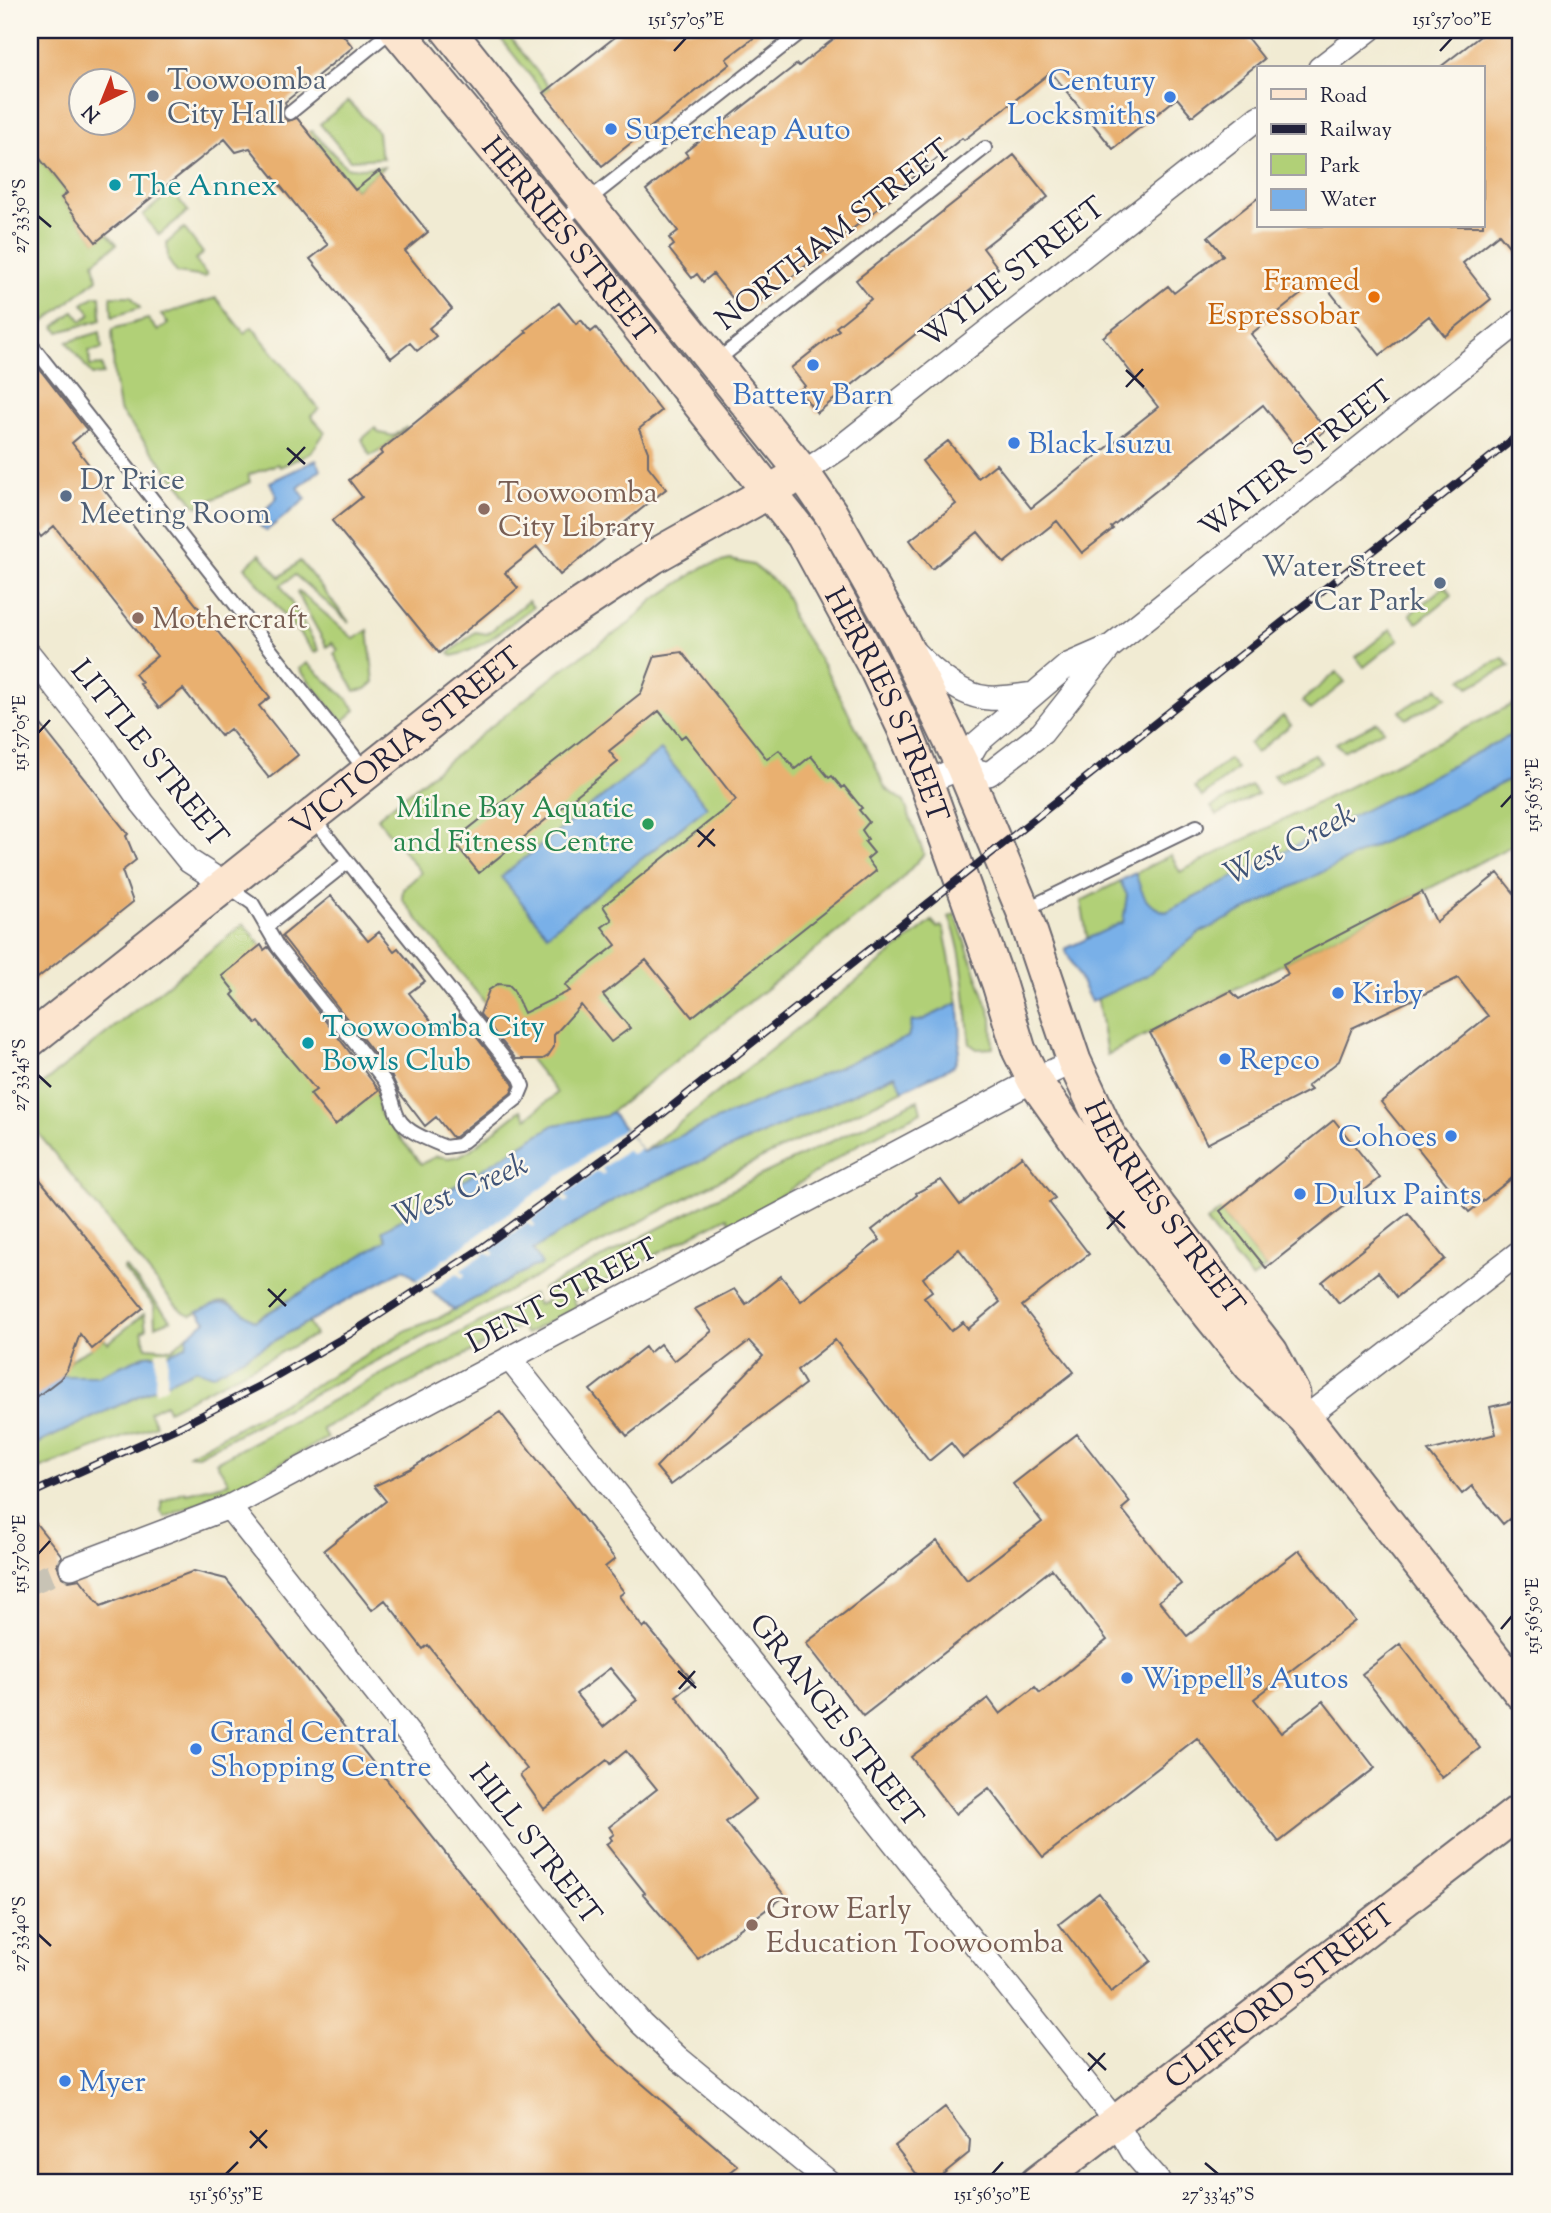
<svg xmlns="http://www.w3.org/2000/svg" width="1551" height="2213" font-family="'Sorts Mill Goudy',serif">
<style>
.green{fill:#b1d077;stroke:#6a7959;stroke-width:2}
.water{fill:#79b0e8;stroke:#4e6992;stroke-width:2}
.pier{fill:#f1ebd3}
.building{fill:#e9b070;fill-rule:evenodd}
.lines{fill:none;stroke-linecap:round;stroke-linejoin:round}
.street-tunnel{stroke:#c8c3b5;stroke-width:23;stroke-dasharray:23 11;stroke-linecap:butt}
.lane-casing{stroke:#6a6870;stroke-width:16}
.street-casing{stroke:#6a6870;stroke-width:26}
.secondary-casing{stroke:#6a6870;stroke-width:37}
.lane{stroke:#fff;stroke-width:12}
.street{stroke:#fff;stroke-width:23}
.secondary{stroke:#fce5cf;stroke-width:33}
.rail-casing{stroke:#22223b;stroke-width:8}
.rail{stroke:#fbf7ec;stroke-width:5;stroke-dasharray:16;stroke-linecap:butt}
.ticks{fill:none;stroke:#22223b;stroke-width:2.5}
.service-dot{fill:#5c6f8a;stroke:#fbf7ec;stroke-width:2.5}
.shop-dot{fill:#3f7fe0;stroke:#fbf7ec;stroke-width:2.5}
.culture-dot{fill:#0f9aa8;stroke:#fbf7ec;stroke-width:2.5}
.food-dot{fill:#e8710a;stroke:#fbf7ec;stroke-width:2.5}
.education-dot{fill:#8d6e63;stroke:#fbf7ec;stroke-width:2.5}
.leisure-dot{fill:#2e9e5b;stroke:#fbf7ec;stroke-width:2.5}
.labels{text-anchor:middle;stroke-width:5;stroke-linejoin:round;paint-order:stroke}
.service-label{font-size:30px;fill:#4e5e75;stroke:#fbf7ec;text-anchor:start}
.shop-label{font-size:30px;fill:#366cbe;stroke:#fbf7ec;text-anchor:start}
.culture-label{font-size:30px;fill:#0d838f;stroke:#fbf7ec;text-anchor:start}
.street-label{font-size:30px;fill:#22223b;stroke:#fbf7ec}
.food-label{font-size:30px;fill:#c56008;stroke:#fbf7ec;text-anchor:end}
.education-label{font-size:30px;fill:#785e54;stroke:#fbf7ec;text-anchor:start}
.leisure-label{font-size:30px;fill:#27864d;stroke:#fbf7ec;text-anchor:end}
.water-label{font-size:32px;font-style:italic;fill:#405478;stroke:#fbf7ec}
.neatline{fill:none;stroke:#22223b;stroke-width:2.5}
.ticks-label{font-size:18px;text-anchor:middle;fill:#22223b}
</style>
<rect width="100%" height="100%" fill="#fbf7ec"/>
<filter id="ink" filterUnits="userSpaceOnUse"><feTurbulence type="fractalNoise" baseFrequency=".0143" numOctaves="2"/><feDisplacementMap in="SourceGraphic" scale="14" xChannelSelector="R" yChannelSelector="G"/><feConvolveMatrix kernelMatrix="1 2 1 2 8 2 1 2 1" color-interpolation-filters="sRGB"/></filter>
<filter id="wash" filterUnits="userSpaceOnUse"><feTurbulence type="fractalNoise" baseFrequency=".00686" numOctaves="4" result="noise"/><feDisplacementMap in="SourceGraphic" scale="28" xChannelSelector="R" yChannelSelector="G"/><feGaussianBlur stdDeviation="1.57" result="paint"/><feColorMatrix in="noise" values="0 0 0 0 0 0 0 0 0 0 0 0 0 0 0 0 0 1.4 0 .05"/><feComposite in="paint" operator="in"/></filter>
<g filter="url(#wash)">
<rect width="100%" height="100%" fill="#f1ebd3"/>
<path class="green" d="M494,30H504L550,88L544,93Z
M348,101L378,132L380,152L383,158L350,160L320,124Z
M312,131L346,167C359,171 371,165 384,167L355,190L308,132Z
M30,146L67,193L61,198L96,241L107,233L117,244L94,262L97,279L44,322L30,304Z
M172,191L188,211L159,235L143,215Z
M184,228L203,253L195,260L207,275L205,277L177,273L168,260L167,243Z
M95,296H100L101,320L59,332L55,327L74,311L82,321L91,314L83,304Z
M111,296H131L140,308L112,317Z
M216,298L244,333L252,327L319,409L311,416L325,432L311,453L280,467L278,464L248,475L250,482L197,507L119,410L114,377L112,329L148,319L158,331L168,323L161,315Z
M100,332L102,349L89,351L90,366L102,365L103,374L92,375L67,342Z
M407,427L380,451L370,456L362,439L375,428L380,433L393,436Z
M260,554L280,577L300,561L349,622L295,575L281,585L319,650L315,653L245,567Z
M730,560L753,565L773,580L782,589L789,602L792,617L824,666L874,762L885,788L904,802L924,854L892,889L606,1116L554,1125L382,1231L387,1240L254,1321L227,1302H221L191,1315L183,1312L171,1300L30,1123V1094L244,924L377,1092L380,1113L421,1164L437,1156L448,1158L459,1156L470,1150L521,1110L527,1118L557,1093L402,899L403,889L421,873L377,818L564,668L630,623L652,601L705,566Z
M1445,586L1452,595L1417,623L1410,614Z
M299,591L354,639L368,630L374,682L366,689L355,691L334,654L338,650L332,643L327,647L297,593Z
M528,601L533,607C507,625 484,650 452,656L449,653L475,632L487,634Z
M1391,629L1399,639L1364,667L1356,657Z
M1503,658L1510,666L1469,687L1462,679Z
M307,663L344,696L356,710L342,722L299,669Z
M1337,672L1345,682L1310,710L1302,701Z
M1438,688L1446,698L1406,719L1400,711Z
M1521,700V841L1107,1055L1081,901L1171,855L1180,872Z
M1283,716L1291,725L1256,753L1249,744Z
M1377,722L1384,730L1343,751L1336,743Z
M1314,754L1321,762L1280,783L1273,775Z
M1229,759L1237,769L1202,797L1195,787Z
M1251,786L1258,794L1217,815L1211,807Z
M955,914L992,1018L993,1048L977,1049L970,1044C965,1006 965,952 949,917Z
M932,921L938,928L941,926L944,930L958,1003L920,1021H912L909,1037L643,1152Z
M896,1075L903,1090L750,1164L198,1455L189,1454L310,1388L407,1330L439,1318L533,1267L542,1265L532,1250L617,1198Z
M918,1100L921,1112L857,1145L750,1216L732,1226L727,1217L573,1298L577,1307L526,1334L520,1326L322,1429L327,1438L233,1489L165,1517L161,1512V1502L185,1491L186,1493L229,1483L216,1462L533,1294L538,1305L548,1301L542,1289L757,1177Z
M1220,1211L1266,1268L1252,1279L1206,1222Z
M125,1267L171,1320L155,1326L154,1305L123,1269Z
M144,1314L146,1329L142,1331L146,1347L172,1349L188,1335L187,1346L167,1354L146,1355L98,1376H62L71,1359L92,1348L104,1339L108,1343Z
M308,1322L315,1335L168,1410L165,1404L149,1412L156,1425L30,1472V1447L196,1369L212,1375Z"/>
<path class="water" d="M316,460L321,469L298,488L306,499L266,531L260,526L259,517L277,497L270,482Z
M1521,730V774L1199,933L1146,976L1091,1002L1065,949L1123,922L1127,895L1120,881L1135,873C1144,895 1142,904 1166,912Z
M661,750L707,807L547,934L501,877Z
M958,1003C961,1026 963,1045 954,1066L903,1090L895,1075L617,1198L533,1250L542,1265L533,1267L454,1310L404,1269L212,1375L196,1369L30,1447V1388L62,1376H98L146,1355L167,1354L186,1346L188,1335L206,1321L198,1312C226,1297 230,1303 255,1321L386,1240L382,1231L554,1125L606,1116L611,1112L643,1152L908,1037L912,1021H920Z"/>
<path class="pier" d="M624,1128L640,1148L635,1153L631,1154L626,1150L602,1169L605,1173L602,1175L597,1172L565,1195L569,1200L566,1203L561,1198L531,1220L535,1225L532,1227L527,1223L491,1249L495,1253L492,1256L487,1252L461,1270L465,1275L462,1278L457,1273L428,1294L417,1280L443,1261L442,1259L447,1258Z
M168,1350L167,1387L155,1392L156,1351Z"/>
<g id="blocks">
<path class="building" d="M30,30H339L353,47L285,102L286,105L282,109V115L288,121L297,118L355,190L379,171L428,232L405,251L452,309L429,328L436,336L417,351L410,343L391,358L310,259L328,245L250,148L236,152L225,139L96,242L61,198L67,193L30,146ZM80,80H122V122H80Z
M624,30H764L726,59L730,64L602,166L544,93Z
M845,30H1241L1264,59L1192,116L1177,98L1113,149L1051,72L964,140L962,138L898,190L899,192L745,314L713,274L703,282L697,274L692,278L669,249L674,245L669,238L678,231L646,190L688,156L685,152L797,64L799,66Z
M1488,30H1521V261L1499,234L1463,263L1491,299L1445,336L1429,316L1380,355L1320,279L1251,334L1326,430L1299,451L1263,405L1111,527L1113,529L1082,553L1057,521L1004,563L978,532L932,569L910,540L956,504L922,461L948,441L978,478L996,464L1031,508L1158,407L1103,337L1168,286L1174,293L1223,255L1208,237L1259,197V226H1483V68H1439Z
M1014,155L1048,197L983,248L998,268L817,413L799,391L805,386L791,368L839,330L836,327L871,299L856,280Z
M559,303L576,324L581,320L591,332L596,328L661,411L639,429L648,452V466L666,489L560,575L537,547L505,573L518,588L439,653L332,521L362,497L349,480L382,454L380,451L527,332L525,330Z
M30,357L87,430L72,443L105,485L102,487L270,697L259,706L298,755L269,778L230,729L221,736L183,689L159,708L140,684L142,683L135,674L157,656L54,526L41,537L30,522Z
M682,652L767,759L779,750L795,769L811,756L829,778L832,776L842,788L844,786L862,808L859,810L869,822L862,830L868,839L865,842L874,853L867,859L876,871L692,1017L646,960L603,995L630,1028L611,1042L581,1005L554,1035V1047L548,1056L543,1059H516L480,1014L489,990L498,984L509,985L513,989L524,1013L570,991L565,985L616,945L602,927L612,920L603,906L736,800L685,735L681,738L659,711L609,751L618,762L479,873L453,841L641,693L655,656Z
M30,711L128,834L126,836L136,860L122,871L133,902L30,984Z
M1498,873L1521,902V1171L1469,1212L1381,1102L1488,1016L1458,978L1352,1028L1339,1061L1307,1086L1311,1090L1207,1144L1150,1033L1231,991L1239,999L1288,974L1283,964L1422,892L1436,922Z
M331,896L368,941L379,932L394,951L398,948L425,981L409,993L439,1031L459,1015L512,1082L514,1086L511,1093L455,1137H452L436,1117L425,1126L399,1092L391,1075L282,936Z
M261,945L264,950L268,947L379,1090L335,1125L310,1094L316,1090L259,1022L256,1024L232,995L235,992L222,976Z
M1334,1120L1380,1178L1266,1268L1220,1211Z
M1022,1156L1055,1198L1049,1202L1089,1254L1022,1306L1074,1372L963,1458L951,1443L929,1461L835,1340L797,1370L805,1384L671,1485L656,1467L763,1356L749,1341L627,1436L590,1390L645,1347L649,1353L660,1344L674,1361L712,1331L695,1309L734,1289L746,1304L781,1276L801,1301L880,1240L872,1230L917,1195L916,1193L941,1180L960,1205ZM959,1249L1000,1302L968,1329L963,1322L951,1331L924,1297L932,1291L923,1278Z
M30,1167L143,1308L92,1349L80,1334L67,1370L60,1379L30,1402Z
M1408,1213L1445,1259L1397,1297L1378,1272L1339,1303L1322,1282Z
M1521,1400V1534L1509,1519L1503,1524L1472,1486L1462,1494L1428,1451L1496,1434L1490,1407Z
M500,1412L615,1559L605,1567L624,1592L619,1596L643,1628L646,1625L694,1682L676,1696L756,1799L726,1822L785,1896L698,1959L643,1894L645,1893L606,1844L612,1840L610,1837L614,1834L609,1827L657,1789L626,1751L610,1764L607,1760L544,1809L520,1775L527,1769L428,1645L423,1649L385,1600L372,1610L324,1550L386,1501L374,1486L410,1469ZM610,1668L637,1700L603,1727L576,1694Z
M1077,1434L1130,1502L1122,1509L1181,1584L1159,1601L1187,1636L1299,1550L1355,1621L1254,1699L1281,1733L1323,1701L1375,1768L1279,1842L1197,1738L1043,1857L989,1788L955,1814L911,1757L988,1698L1000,1714L1035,1687L1040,1693L1107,1640L1052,1569L863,1716L806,1643L937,1541L967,1580L1042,1522L1013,1484Z
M30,1516L62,1556L57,1565L62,1577L69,1581L80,1579L101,1606L194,1571L226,1579L603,2050L738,2166L717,2183H30Z
M1400,1644L1480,1748L1442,1778L1362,1674Z
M1099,1893L1151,1961L1111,1992L1059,1924Z
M945,2107L970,2140L969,2153L937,2179L919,2177L895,2146Z"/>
</g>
</g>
<g filter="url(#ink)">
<use href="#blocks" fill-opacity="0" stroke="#6a6870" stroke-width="2"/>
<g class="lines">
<path class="street-tunnel" d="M30,1583L71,1567"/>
<g class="lane-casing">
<path id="lane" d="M290,113L392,30
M558,224L804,30
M30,343L366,771
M715,362L985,148
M229,887L253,904L278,947L384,1080C391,1091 392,1100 396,1112C402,1132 428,1139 445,1147L459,1145L518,1098L523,1086L520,1078L313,818
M1024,910L1197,826
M266,927L348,862"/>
</g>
<g class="street-casing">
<path id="street" d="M1320,68L1369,30
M803,473L841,447L1259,117
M914,652C933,671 961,697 989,698C1004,699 1020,696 1034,694
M30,655L102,745L142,803L189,861L226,885
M963,767L977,743L1068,665L1107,648
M926,782L963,767L989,774L1042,733L1110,647L1521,320
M509,1358L1090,2089L1115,2121L1133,2152L1160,2183
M1305,1418L1521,1251
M229,1507L602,1978L641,2023L678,2058L830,2183
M71,1567L229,1507L1034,1080L1074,1061"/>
</g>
<g class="secondary-casing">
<g id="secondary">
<path id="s1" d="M397,30L580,252L803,535L876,669L904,728L926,782L999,984L1019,1050L1034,1080L1128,1213L1250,1365L1305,1418L1521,1693"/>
<path id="s2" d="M448,30L803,473L831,514L902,640L963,767L1023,910L1074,1061L1108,1134L1159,1207L1271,1352L1293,1394"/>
<path id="s3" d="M30,1040L561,618L653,557L788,481"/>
<path id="s4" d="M1037,2183L1521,1810"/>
</g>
</g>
<use href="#lane" class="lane"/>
<use href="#street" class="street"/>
<use href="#secondary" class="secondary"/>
<g class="rail-casing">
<path id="rail" d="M30,1494L181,1426L267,1382L350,1334L477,1251L632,1138L1521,433"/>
</g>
<use href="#rail" class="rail"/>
</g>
</g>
<path class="ticks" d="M674,51L686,38M1440,51L1452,38M38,216L51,227M1126,370L1144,387M1126,387L1143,369M287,448L305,464M288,465L305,447M38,733L50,720M1501,807L1512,795M697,830L715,846M698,847L714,829M38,1075L51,1087M1107,1212L1125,1228M1107,1229L1124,1211M268,1289L286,1306M269,1307L286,1289M38,1554L50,1541M1501,1629L1512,1616M678,1671L696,1688M679,1689L695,1671M38,1934L51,1946M1088,2053L1106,2070M1088,2071L1105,2053M250,2131L267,2148M250,2148L267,2130M1205,2163L1218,2174M226,2174L238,2162M992,2174L1003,2162"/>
<g class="service-dot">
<circle cx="153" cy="96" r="7"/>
<circle cx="66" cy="496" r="7"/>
<circle cx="1440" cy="583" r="7"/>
</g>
<g class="shop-dot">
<circle cx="1170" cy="97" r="7"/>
<circle cx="611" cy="129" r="7"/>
<circle cx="813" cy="365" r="7"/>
<circle cx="1014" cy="443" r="7"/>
<circle cx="1338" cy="993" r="7"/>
<circle cx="1225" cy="1059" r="7"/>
<circle cx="1451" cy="1136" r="7"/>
<circle cx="1300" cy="1194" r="7"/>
<circle cx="1127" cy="1678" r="7"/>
<circle cx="196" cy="1749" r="7"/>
<circle cx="65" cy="2081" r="7"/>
</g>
<g class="culture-dot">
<circle cx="115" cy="185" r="7"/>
<circle cx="308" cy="1043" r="7"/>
</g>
<circle class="food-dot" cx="1374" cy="297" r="7"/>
<g class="education-dot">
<circle cx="484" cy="509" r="7"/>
<circle cx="138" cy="618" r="7"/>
<circle cx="752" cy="1925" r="7"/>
</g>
<circle class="leisure-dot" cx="648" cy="824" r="7"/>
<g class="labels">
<g class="service-label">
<text x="167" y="89">Toowoomba<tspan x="167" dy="34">City Hall</tspan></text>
<text x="80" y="489">Dr Price<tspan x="80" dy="34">Meeting Room</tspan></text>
<text x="1426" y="576" text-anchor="end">Water Street<tspan x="1426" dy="34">Car Park</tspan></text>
</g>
<g class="shop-label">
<text x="1156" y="90" text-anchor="end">Century<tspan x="1156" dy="34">Locksmiths</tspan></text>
<text x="625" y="139">Supercheap Auto</text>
<text x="813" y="404" text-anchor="middle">Battery Barn</text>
<text x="1028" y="453">Black Isuzu</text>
<text x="1352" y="1003">Kirby</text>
<text x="1239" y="1069">Repco</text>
<text x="1437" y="1146" text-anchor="end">Cohoes</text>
<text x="1314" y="1204">Dulux Paints</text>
<text x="1141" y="1688">Wippell's Autos</text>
<text x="210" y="1742">Grand Central<tspan x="210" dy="34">Shopping Centre</tspan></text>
<text x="79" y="2091">Myer</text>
</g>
<g class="culture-label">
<text x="129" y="195">The Annex</text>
<text x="322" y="1036">Toowoomba City<tspan x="322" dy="34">Bowls Club</tspan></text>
</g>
<g class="street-label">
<text transform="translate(833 234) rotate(-38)" y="10">NORTHAM STREET</text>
<text dy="10" stroke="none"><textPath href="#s1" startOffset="271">HERRIES STREET</textPath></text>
<text transform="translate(1012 272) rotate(-38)" y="10">WYLIE STREET</text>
<text transform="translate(1296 459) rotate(-38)" y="10">WATER STREET</text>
<text dy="10" stroke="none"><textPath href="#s1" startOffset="838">HERRIES STREET</textPath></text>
<text dy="10" stroke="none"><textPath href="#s3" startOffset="480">VICTORIA STREET</textPath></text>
<text transform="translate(150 753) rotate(51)" y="10">LITTLE STREET</text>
<text dy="10" stroke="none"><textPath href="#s2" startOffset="1390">HERRIES STREET</textPath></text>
<text transform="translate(562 1295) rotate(-28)" y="10">DENT STREET</text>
<text transform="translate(837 1720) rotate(52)" y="10">GRANGE STREET</text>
<text transform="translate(536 1844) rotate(52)" y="10">HILL STREET</text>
<text dy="10" stroke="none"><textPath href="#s4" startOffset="306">CLIFFORD STREET</textPath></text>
</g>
<g class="food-label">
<text x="1360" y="290">Framed<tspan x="1360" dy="34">Espressobar</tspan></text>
</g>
<g class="education-label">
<text x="498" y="502">Toowoomba<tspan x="498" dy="34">City Library</tspan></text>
<text x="152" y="628">Mothercraft</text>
<text x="766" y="1918">Grow Early<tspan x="766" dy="34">Education Toowoomba</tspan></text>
</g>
<g class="leisure-label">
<text x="634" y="817">Milne Bay Aquatic<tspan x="634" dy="34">and Fitness Centre</tspan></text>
</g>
<g class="water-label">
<text transform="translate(1289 843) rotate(-27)" y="11">West Creek</text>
<text transform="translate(460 1189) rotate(-23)" y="11">West Creek</text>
</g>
</g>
<rect width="1551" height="2213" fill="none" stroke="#fbf7ec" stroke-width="77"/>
<rect x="1257" y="66" width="228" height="161" fill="#fbf7ec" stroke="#a4a2a5" stroke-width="2"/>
<rect x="1271" y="89" width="35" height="10" fill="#fce5cf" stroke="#a4a2a5" stroke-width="2"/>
<text x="1320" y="102" font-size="21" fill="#22223b">Road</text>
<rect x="1271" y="124" width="35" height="10" fill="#22223b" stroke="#a4a2a5" stroke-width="2"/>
<text x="1320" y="136" font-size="21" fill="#22223b">Railway</text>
<rect x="1271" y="154" width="35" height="21" fill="#b1d077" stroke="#a4a2a5" stroke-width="2"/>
<text x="1320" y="172" font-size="21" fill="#22223b">Park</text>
<rect x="1271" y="189" width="35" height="21" fill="#79b0e8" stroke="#a4a2a5" stroke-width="2"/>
<text x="1320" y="206" font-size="21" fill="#22223b">Water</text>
<g transform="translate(102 102) rotate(223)"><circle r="33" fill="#fbf7ec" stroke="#a4a2a5" stroke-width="2"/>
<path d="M0-5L12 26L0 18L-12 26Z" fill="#c8321e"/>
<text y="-10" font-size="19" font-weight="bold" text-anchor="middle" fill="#22223b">N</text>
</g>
<rect x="38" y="38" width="1474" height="2136" class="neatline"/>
<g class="ticks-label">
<text x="686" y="25">151°57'05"E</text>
<text x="1452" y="25">151°57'00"E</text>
<text transform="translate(19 216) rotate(-90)" y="6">27°33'50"S</text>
<text transform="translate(19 733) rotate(-90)" y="6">151°57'05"E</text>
<text transform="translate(1532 795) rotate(-90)" y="6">151°56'55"E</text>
<text transform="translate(19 1075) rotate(-90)" y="6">27°33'45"S</text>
<text transform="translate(19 1554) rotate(-90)" y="6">151°57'00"E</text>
<text transform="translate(1532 1616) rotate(-90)" y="6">151°56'50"E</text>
<text transform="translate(19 1934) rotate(-90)" y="6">27°33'40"S</text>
<text x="226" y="2200">151°56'55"E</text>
<text x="992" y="2200">151°56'50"E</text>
<text x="1218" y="2200">27°33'45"S</text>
</g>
</svg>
